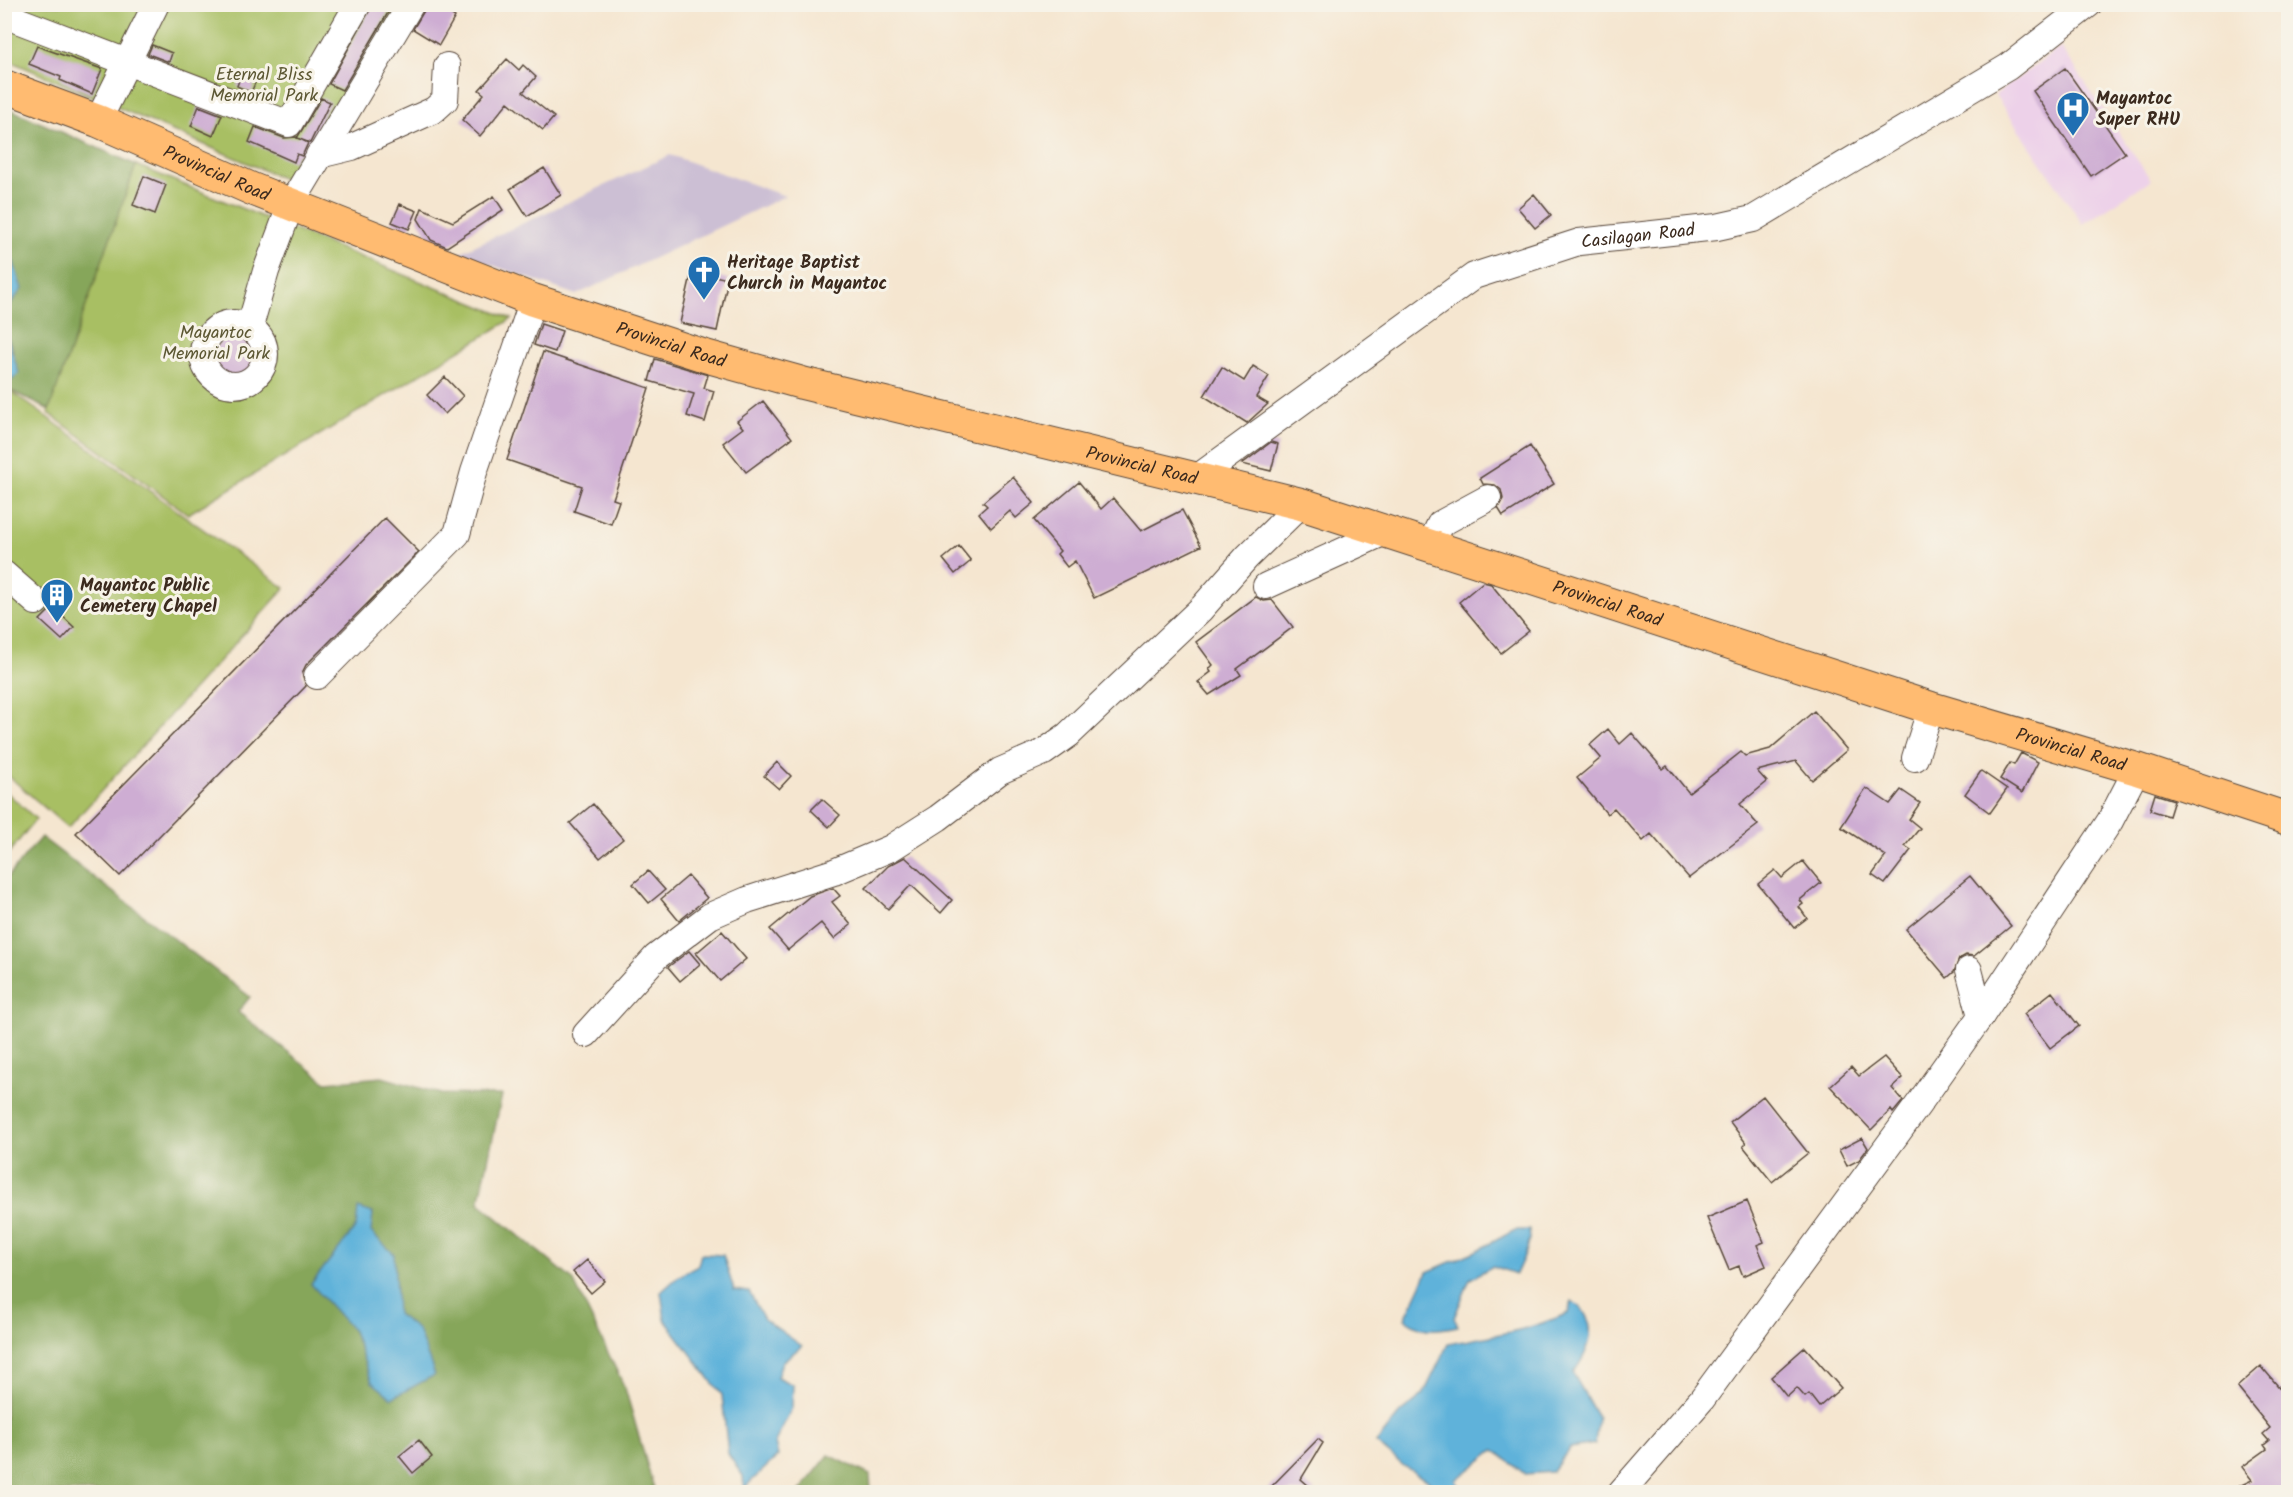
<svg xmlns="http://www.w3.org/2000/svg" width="2293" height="1497" font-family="Kalam,sans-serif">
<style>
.built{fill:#edd1e9}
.industrial{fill:#ccbfd4}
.green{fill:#a8bf64;stroke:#727441;stroke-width:1.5}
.forest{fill:#86a65a;stroke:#60683c;stroke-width:1.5}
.water{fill:#5eb2da;stroke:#4c6e7c;stroke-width:1.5}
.building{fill:#ceadd3}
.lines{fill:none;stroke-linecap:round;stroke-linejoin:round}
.minor-casing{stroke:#574639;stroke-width:28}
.major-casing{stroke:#574639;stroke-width:34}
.minor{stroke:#fff;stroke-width:26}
.major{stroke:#ffbb71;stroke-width:32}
.labels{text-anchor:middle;stroke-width:6;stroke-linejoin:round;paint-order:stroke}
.park-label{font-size:18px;fill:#5c5733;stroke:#f7f3e8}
.poi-label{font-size:18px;font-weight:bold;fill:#3b2a1e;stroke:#f7f3e8;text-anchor:start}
.street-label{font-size:18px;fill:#3b2a1e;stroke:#f7f3e8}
</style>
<rect width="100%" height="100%" fill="#f7f3e8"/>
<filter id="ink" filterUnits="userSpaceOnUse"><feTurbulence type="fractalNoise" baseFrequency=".0167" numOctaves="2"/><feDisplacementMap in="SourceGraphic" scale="12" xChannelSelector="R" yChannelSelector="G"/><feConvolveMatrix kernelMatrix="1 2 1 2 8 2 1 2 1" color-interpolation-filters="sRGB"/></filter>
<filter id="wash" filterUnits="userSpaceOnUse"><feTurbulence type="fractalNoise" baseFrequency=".008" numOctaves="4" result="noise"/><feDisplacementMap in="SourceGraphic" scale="24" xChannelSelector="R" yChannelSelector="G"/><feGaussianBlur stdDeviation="1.35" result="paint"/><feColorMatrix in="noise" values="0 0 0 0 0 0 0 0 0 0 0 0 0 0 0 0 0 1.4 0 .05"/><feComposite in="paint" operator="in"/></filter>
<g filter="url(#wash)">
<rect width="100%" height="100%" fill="#f5e6d0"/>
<path class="built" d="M2061,47L2151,180L2083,224L1995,95Z"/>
<path class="industrial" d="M670,155L785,196L576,295L459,253Z"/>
<path class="green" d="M5,5H402L296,184L5,59Z
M136,165L512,319L188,514L48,413Z
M9,390L285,588L68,828L5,773L4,395Z
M4,790L36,819L5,858H4Z"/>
<path class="forest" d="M5,107L136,165L49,410L10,390L5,395L13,350L5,330V311L13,261L5,262Z
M41,837L250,997L238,1012L326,1082L382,1077L441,1094L502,1095L479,1203L573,1280L625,1388L655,1492H5V880Z
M829,1455L870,1475L871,1492H799Z"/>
<path class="water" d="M13,260L22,289L5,311V262Z
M5,330L19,373L5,387H4Z
M358,1208L373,1213L371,1232L394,1254L397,1314L418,1330L435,1375L392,1398L372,1382L353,1331L311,1284L356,1227Z
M1515,1230H1529L1530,1239L1526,1252L1516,1274L1493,1266L1470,1279L1454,1318L1458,1326C1435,1330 1424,1333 1405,1319L1427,1272L1476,1251Z
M701,1254L723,1255L734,1290L749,1292L764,1319L802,1346L782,1362L777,1377L793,1385L792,1408L775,1442L778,1456L744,1488L743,1476L728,1454L722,1395L665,1320L661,1292L679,1276L698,1266Z
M1572,1301C1601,1321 1591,1349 1573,1373L1598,1418L1595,1444L1570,1448L1552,1472L1525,1474L1494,1450L1456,1480L1460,1492H1429L1432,1484L1404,1466L1376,1443L1400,1413L1423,1395L1448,1344C1488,1336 1530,1331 1568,1313Z"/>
<g id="blocks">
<path class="building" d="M373,4L392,6L342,90L329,84Z
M428,4H435L455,17L439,45L413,29Z
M152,45L172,53L169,62L148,54Z
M37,46L102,69L92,94L60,80L61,77L29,64Z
M507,59L519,70L523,65L536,77L523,92L554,117L543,130L508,102L480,136L462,120L484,94L479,90Z
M2065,68L2125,153L2091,176L2033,91Z
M242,72L257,78L251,93L237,86Z
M321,98L330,102L310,143L297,138Z
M199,106L222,115L213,136L191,126Z
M255,127L284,138L296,137L308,143L302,156L297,154L294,162L249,142Z
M544,168L561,195L527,216L510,189Z
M144,176L166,185L155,214L133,205Z
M1534,194L1551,215L1535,228L1518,208Z
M494,196L503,210L447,247L431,240L418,219L422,208L453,222Z
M400,204L417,211L409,229L392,222Z
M692,271L728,279L717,331L680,323Z
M541,324L562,331L555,352L534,345Z
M212 358a21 21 0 1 1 42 0a21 21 0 1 1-42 0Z
M543,352L649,388L613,499L619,501L611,524L574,511L582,486L507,460Z
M655,359L708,375L704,388L714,391L705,422L687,416L694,394L649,381Z
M1253,366L1269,376L1256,397L1268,404L1247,423L1204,396L1222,367L1244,381Z
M445,377L463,396L445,414L427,395Z
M763,401L792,438L746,472L723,443L743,428L737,421Z
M1271,442L1278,444L1271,471L1242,464Z
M1530,446L1554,484L1503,516L1498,508L1503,499L1501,490L1495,485L1483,484L1480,478Z
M1013,477L1034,503L1016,518L1010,511L991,528L979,513L987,506L983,502Z
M1079,482L1101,509L1113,498L1141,531L1182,510L1201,546L1094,598L1075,561L1067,567L1057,554L1060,551L1034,520Z
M385,518L419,552L306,665L302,673L306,686L120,876L76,833Z
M959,546L971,561L955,574L943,559Z
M1483,582L1491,584L1529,631L1501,653L1459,602Z
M1256,597L1264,601L1272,600L1293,627L1237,669L1241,675L1209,695L1198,682L1211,672L1209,669L1213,665L1196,642Z
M53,607L74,627L62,640L40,620Z
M1814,711L1847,750L1812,780L1796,761L1757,771L1767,782L1740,804L1758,825L1689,878L1651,834L1643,841L1614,808L1607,814L1577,778L1601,758L1590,745L1608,729L1620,744L1632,733L1663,769L1667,766L1689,793L1741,752L1745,756L1770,749Z
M2021,753L2038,762L2022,793L2000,779L2010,763L2014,765Z
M777,762L791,776L779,789L764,776Z
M1981,771L2007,789L1990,813L1965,794Z
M1866,788L1890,804L1901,790L1920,803L1909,819L1920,828L1905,846L1911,850L1885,884L1872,875L1886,856L1841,827Z
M2155,794L2174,800L2169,816L2150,810Z
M822,799L840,815L829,827L811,810Z
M593,804L623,839L600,858L570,823Z
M905,857L952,900L941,913L911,885L888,909L866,888L888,866Z
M1803,861L1821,883L1800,900L1803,904L1799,907L1807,918L1794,928L1758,884L1775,870L1782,878Z
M648,871L665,890L649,903L633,884Z
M688,876L707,898L679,921L661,899Z
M1970,876L2011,926L1974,956L1966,955L1959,959L1954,972L1947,978L1906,929Z
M833,888L840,896L832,902L851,925L834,939L821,923L788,950L770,929L810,896Z
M722,931L746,959L720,981L696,953Z
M689,951L700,964L680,981L668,967Z
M2052,992L2079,1026L2050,1048L2024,1014Z
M1884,1057L1903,1078L1892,1088L1903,1101L1893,1113L1891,1110L1871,1130L1830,1086L1851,1067L1859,1076Z
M1763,1096L1808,1153L1772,1182L1743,1146L1746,1143L1730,1122Z
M1862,1138L1868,1148L1859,1160L1847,1166L1839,1150Z
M1747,1201L1764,1242L1757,1245L1766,1266L1743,1276L1739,1266L1729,1270L1707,1218Z
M587,1260L605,1281L591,1293L573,1272Z
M1805,1347L1841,1388L1819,1407L1809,1394L1805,1397L1797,1388L1787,1397L1771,1377Z
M2261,1366L2289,1399V1492H2227L2252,1480L2242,1467L2267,1449L2264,1445L2269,1441L2263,1434L2270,1428L2237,1387Z
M1318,1439L1323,1443L1301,1479L1316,1492H1266Z
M419,1440L432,1457L413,1473L399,1456Z"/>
</g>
</g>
<g filter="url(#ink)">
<use href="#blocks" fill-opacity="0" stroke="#574639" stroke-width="1.5"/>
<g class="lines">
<g class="minor-casing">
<g id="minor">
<path d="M10,4L9,10L17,20L289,124L358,4"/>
<path d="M98,121L156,4"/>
<path d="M319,155L352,147L434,110L445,100L447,66"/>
<circle cx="234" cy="354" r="31"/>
<path d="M250,326L266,271L291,204L411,4"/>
<path id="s1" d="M1194,480L1474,276L1579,242L1717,227L1753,219L2008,67L2089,4"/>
<path d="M1430,545L1440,524L1488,498"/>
<path d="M4,574L36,602"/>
<path d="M1266,586L1387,531"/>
<path d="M317,676L457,534L474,472L533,300"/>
<path d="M1915,758L1931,708"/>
<path d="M1969,970L1981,1016"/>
<path d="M586,1034L656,957L710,916L747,900L834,872L891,848L938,818L1000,771L1044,752L1068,735L1201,609L1247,557L1301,504"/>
<path d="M1621,1492L1702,1399L1918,1105L1981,1016L2110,821L2137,769"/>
</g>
</g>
<g class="major-casing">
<g id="major">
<path id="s2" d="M4,86L98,121L252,189L533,300L705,356L802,383L1301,504L1931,708L2137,769L2288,819"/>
</g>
</g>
<use href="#minor" class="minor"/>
<use href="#major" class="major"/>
</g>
</g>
<defs>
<g id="hospital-pin" transform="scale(1.725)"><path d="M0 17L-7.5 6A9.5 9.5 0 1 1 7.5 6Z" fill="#1f6fb2" stroke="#f7f3e8"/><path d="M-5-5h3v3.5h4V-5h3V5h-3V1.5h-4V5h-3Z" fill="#fff"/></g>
<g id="church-pin" transform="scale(1.725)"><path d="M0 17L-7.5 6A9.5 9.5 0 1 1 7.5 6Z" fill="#1f6fb2" stroke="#f7f3e8"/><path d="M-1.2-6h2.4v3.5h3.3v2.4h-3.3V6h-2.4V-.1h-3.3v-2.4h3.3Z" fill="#fff"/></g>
<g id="building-pin" transform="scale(1.725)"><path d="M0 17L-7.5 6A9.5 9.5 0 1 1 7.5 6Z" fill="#1f6fb2" stroke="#f7f3e8"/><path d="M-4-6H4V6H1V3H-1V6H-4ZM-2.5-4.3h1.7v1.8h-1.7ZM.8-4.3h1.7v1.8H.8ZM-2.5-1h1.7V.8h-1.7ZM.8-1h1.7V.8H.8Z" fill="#fff"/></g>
</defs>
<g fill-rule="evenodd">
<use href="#hospital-pin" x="2073" y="108"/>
<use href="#church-pin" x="704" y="272"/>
<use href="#building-pin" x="57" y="595"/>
</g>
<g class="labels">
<g class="park-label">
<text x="264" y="80">Eternal Bliss<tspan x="264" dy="21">Memorial Park</tspan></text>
<text x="216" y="338">Mayantoc<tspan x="216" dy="21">Memorial Park</tspan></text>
</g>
<g class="poi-label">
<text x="2096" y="104">Mayantoc<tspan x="2096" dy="21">Super RHU</tspan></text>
<text x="727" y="268">Heritage Baptist<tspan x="727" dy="21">Church in Mayantoc</tspan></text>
<text x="80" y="591">Mayantoc Public<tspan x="80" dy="21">Cemetery Chapel</tspan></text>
</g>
<g class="street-label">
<text dy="6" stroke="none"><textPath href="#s2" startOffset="230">Provincial Road</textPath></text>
<text dy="6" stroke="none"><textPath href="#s1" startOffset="516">Casilagan Road</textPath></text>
<text dy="6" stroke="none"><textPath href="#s2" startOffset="716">Provincial Road</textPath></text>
<text dy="6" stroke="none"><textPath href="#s2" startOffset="1202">Provincial Road</textPath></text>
<text dy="6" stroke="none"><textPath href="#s2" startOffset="1688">Provincial Road</textPath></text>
<text dy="6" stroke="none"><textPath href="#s2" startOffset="2174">Provincial Road</textPath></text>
</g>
</g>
<rect width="2293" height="1497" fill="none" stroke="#f7f3e8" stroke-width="24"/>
</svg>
